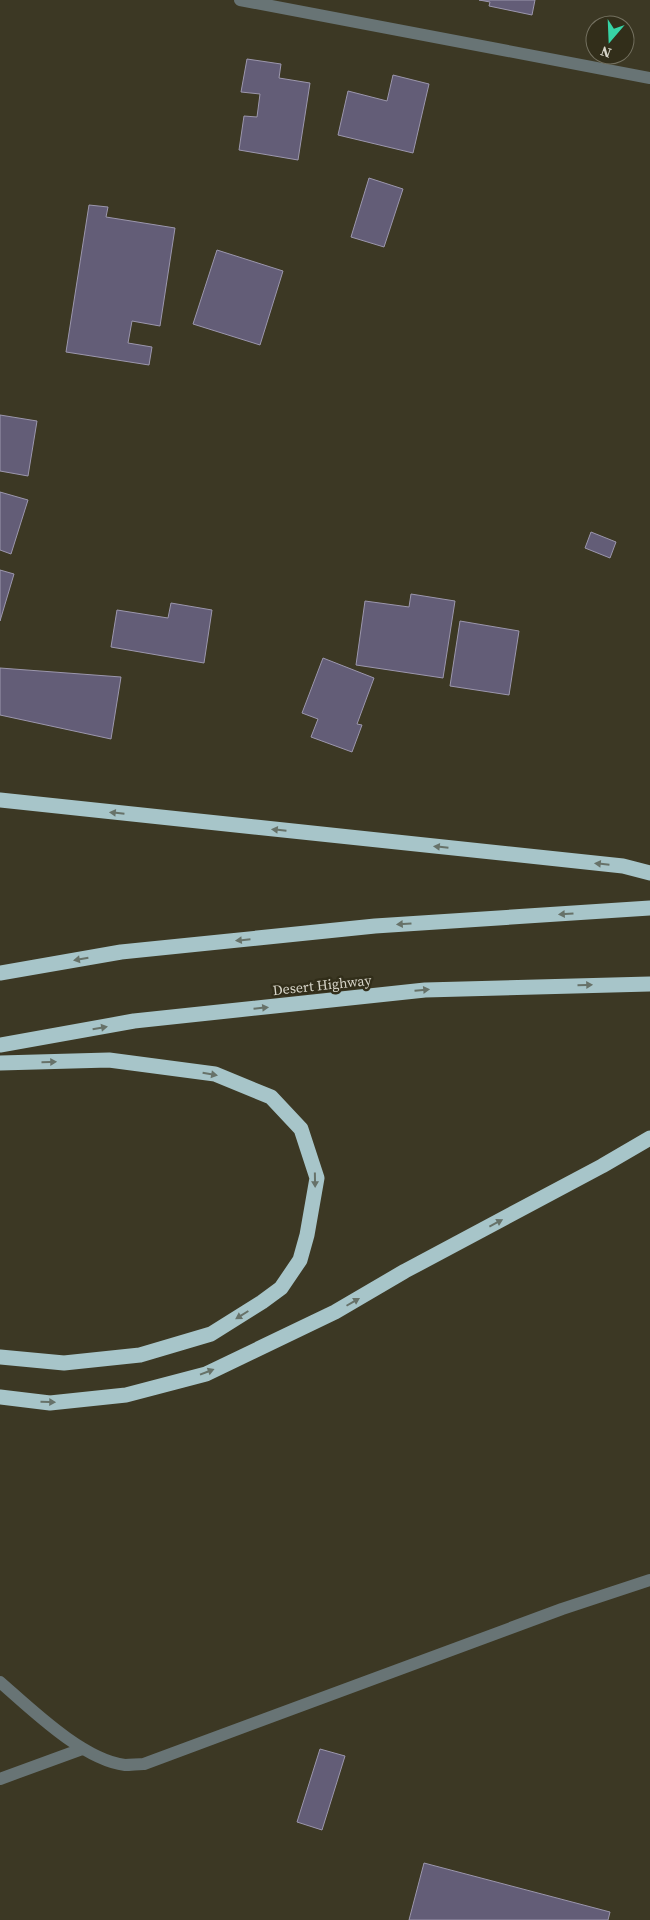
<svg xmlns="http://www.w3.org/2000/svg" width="650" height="1920" font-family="'Source Serif 4',serif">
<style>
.building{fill:#635d77;stroke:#9c97ad}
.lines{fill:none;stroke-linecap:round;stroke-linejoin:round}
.minor{stroke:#687475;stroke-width:12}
.highway{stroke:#a7c5c9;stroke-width:15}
.oneway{fill:#677269}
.labels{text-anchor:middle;stroke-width:5;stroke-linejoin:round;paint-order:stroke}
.street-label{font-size:14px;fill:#d7d5c9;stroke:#322e1a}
</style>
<rect width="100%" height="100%" fill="#3c3824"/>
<path class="building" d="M479,0H535L532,15L489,6L490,2Z
M247,59L281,64L279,78L310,83L298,160L239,150L244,116L257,117L260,94L241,92Z
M393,75L429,84L413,153L338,135L348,91L387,101Z
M369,178L403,189L384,247L351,237Z
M89,205L108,207L106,217L175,228L160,326L132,321L128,343L152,347L149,365L66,352Z
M217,250L283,271L260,345L193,324Z
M0,415L37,421L28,476L0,471Z
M0,492L28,500L11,554L0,550Z
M591,532L616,542L610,558L585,548Z
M0,570L14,574L0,621Z
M411,594L455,601L443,678L356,665L365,601L409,607Z
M171,603L212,610L204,663L111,647L117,610L168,618Z
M460,621L519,631L509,695L450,686Z
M323,658L374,678L357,724L362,725L352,752L311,737L318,719L302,713Z
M0,668L121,677L111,739L0,715Z
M320,1749L345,1756L322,1830L297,1822Z
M424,1863L610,1912L608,1920H409Z"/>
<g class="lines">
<path class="minor" d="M240,0L650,78
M0,1682C31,1709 83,1760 125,1765C131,1765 138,1764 144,1764L562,1609L650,1580
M0,1779L82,1749"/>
<path class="highway" d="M0,800L623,866L650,873
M0,973L121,952L375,926L650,908
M0,1045L134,1021L425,990L650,984
M0,1063L109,1060L215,1074L271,1097L301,1129L317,1178L307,1235L300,1260L281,1288L262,1302L211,1334L140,1355L64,1363L0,1357
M0,1397L50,1403L126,1395L206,1374L335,1312L405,1271L602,1166L650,1138"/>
</g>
<defs><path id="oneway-solid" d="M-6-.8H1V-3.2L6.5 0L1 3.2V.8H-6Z" transform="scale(1.25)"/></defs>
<g class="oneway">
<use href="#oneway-solid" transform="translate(117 813) rotate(-174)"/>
<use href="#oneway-solid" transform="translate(279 830) rotate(-174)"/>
<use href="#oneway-solid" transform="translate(441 847) rotate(-174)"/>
<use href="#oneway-solid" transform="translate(602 864) rotate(-174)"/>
<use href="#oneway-solid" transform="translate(566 914) rotate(176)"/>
<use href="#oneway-solid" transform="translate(404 924) rotate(176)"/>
<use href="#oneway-solid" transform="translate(243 940) rotate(174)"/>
<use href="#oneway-solid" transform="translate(81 959) rotate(170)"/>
<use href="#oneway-solid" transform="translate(585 985) rotate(-2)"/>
<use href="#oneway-solid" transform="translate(422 990) rotate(-5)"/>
<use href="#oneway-solid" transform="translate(261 1008) rotate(-6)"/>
<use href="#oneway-solid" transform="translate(100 1028) rotate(-10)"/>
<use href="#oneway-solid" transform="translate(49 1062) rotate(-1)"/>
<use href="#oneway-solid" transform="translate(210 1074) rotate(10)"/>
<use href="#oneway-solid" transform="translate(315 1180) rotate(89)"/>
<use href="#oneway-solid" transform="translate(496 1223) rotate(-28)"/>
<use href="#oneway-solid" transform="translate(353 1302) rotate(-30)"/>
<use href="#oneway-solid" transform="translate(242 1315) rotate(148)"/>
<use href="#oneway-solid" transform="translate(207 1372) rotate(-21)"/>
<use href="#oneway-solid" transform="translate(48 1402) rotate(1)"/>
</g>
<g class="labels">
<g class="street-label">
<text transform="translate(322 985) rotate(-6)" y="5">Desert Highway</text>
</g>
</g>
<g transform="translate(610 40) rotate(199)"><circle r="24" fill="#322e1a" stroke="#747160"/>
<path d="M0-4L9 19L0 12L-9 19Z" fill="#37d4a6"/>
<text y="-8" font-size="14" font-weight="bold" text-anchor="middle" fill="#d7d5c9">N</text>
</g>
</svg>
